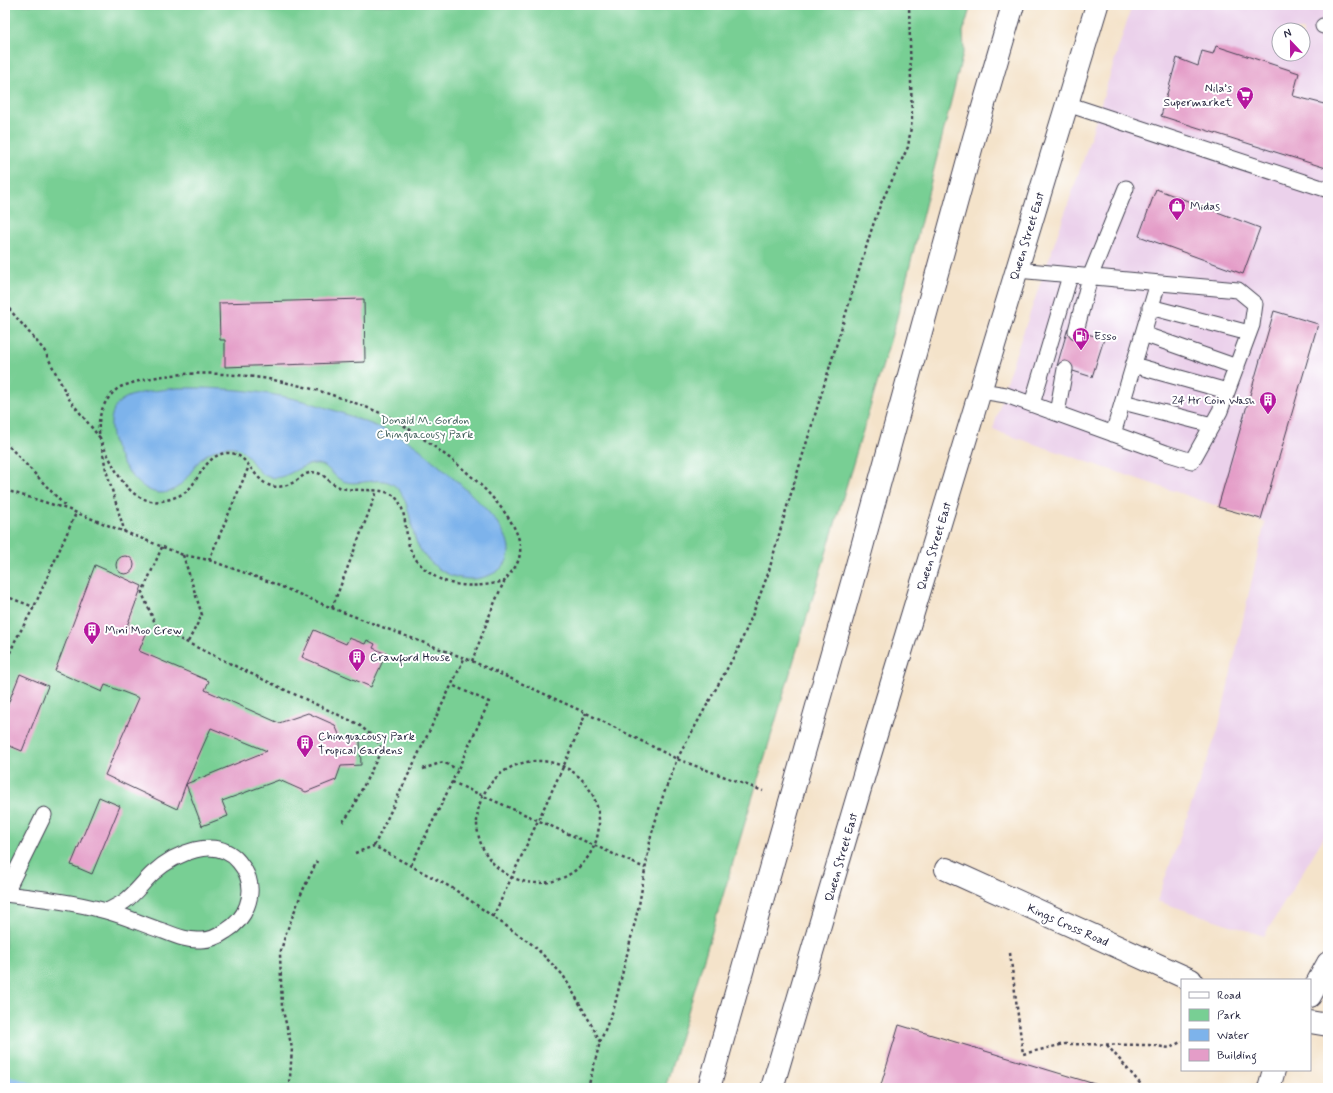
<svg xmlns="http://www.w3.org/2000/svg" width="1333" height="1093" font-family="Mynerve,sans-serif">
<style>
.built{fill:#ebd1eb;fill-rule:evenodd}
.green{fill:#78cf94;stroke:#4d7868}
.water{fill:#7db3eb;stroke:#506a93}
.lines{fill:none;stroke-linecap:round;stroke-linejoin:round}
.stream{stroke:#7db3eb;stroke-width:8}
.building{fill:#e49dc8;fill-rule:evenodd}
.lane-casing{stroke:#423f50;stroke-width:17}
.street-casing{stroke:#423f50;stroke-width:24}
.primary-casing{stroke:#423f50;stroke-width:24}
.path{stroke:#423f50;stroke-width:2.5;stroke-dasharray:3 3;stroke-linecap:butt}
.lane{stroke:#fff;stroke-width:15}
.street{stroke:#fff;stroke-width:22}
.primary{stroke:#fff;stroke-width:22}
.labels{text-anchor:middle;stroke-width:4;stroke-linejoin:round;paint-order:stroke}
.poi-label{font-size:12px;fill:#22223b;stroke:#fff;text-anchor:start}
.street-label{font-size:12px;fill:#22223b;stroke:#fff}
.park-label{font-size:12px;fill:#405f5a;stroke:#fff}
</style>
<rect width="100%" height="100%" fill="#fff"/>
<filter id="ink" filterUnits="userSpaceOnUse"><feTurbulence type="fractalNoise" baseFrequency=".025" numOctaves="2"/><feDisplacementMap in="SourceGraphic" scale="8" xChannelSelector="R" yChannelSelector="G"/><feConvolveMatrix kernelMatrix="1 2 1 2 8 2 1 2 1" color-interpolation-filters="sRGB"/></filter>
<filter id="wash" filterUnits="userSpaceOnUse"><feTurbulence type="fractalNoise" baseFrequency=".012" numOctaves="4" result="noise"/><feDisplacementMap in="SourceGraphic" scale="16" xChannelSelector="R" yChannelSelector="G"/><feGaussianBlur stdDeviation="0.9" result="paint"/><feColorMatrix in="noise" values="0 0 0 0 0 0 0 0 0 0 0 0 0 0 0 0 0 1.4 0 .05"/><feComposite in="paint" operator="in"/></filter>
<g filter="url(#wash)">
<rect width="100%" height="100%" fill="#f4e3ca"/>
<path class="built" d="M1132,5H1328V830L1264,936L1157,901L1218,730L1265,522L993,430L1007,379L1082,164ZM1279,30H1303V54H1279Z"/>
<path class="green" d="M5,5H971L963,32L964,49L896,321L665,1088H5Z"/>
<path class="water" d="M177,388C247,387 298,395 363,421C379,427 401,436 414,445C423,451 430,459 438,465C456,481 475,496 491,515C502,528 517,548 504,565C497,574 484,578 473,579C460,579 449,576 439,569C429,562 420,552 416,541C409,522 409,485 384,481C370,479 356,486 343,481C331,476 329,463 313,464C298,465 286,481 269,477C250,472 251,443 225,447C217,449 209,452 202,458C190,470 181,494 160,493C129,492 92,421 122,400C133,392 163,390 177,388Z"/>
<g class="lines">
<path class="stream" d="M5,1078L34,1088"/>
</g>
<g id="blocks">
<path class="building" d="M1216,46L1299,73L1293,96L1328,105V162L1326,168L1161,116L1177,58L1198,66L1202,51L1213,54Z
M1156,189L1260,228L1243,274L1139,236Z
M364,299L365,362L225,367V340H220L219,303Z
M1274,311L1318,324L1261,519L1218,507Z
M1068,328L1104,339L1092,377L1057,366Z
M116 565a9 9 0 1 1 18 0a9 9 0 1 1-18 0Z
M95,565L142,586L127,626L146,634L139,651L209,681L205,690L279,723L308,713L335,725L341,739L360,740L361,765L341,766L336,780L306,792L279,780L222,801L228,816L202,826L186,784L177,809L105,775L139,698L105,685L102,692L55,671ZM211,728L267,751L186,784Z
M314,630L346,644L349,638L365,644L367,640L375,644L373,648L386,654L371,687L302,657Z
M20,674L48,686L22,751L5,744V711Z
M99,797L120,806L92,874L71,865Z
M899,1025L1108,1088H880Z"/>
</g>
</g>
<g filter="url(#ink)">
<use href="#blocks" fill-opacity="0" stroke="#423f50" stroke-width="1"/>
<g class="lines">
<g class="lane-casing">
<path id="lane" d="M1323,26L1328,27
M1067,104L1328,190
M1150,307L1249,333
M1076,331L1090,277L1126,188
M1143,334L1237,367
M1133,365L1227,391
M981,391L1006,395L1166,453L1192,461L1220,411L1252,325L1255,304L1238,290L1017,270
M1123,402L1212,425
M1032,404L1070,276
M1057,413L1065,369
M1113,434L1158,283
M5,894C39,898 73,902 106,911C125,916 144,925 163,931C176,936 188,941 201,940C210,940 219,936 226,931C236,925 243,917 247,906C253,890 250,875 239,862C216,834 174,854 153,873C143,882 136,893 125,901C119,905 113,908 107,911
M5,894L44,815"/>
</g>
<g class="street-casing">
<path id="street" d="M946,869L1191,980
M1310,996L1328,963
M1310,1022L1328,1025
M1269,1088L1274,1070"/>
</g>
<g class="primary-casing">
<path id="primary" d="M709,1088L857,565L974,138L1013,5
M772,1088L869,758L1097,5"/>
</g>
<path class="path" d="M5,304L44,350L69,399L100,438
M5,442L66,507
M101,443L106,470L125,533
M5,490L67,509L183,555L209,560L270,582L332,608L472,661L586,713L677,759L763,791
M162,547L142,593L157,628L262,679L358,724L371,735L377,741L382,749L350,813L341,824
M183,555L202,615L188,642
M209,560L249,466
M5,596L34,607
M332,608L377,491
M472,661C482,636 491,609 503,584C509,572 518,569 520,553C524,522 475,478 452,460C436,448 420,436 403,425C382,412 356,403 332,395C311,388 290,383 268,379C226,372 173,370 132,383C127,385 120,386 116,390C102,402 96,420 100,438C103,447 109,457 113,465C121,481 131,497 151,501C162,503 181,497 189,489C200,477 207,454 227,453C255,451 254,504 296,481C299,479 302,476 306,474C323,467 327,484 342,488C356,492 384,487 394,496C406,505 405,531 409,546C412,555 418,563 426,570C448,589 478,588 505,581
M5,664L15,641L34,607L76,513
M477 822a61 61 0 1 1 122 0a61 61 0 1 1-122 0Z
M423,769L443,762L457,769
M452,782L645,868
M374,846L464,659
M355,853L374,846L454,889L533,945L563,975L593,1027L600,1042L588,1088
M411,865L445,797L489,702L452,685
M493,917L564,765L586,713
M1010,953L1023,1054L1064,1044L1149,1045L1170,1048L1182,1041
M600,1042L614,1008L639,905L651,836L663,796L677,759L738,649L752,616L768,574L786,510L872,228L881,203L908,147L912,120L909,5
M1107,1045L1144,1088
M287,1088L290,1078L292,1048L282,1007L280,954L286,933L302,892L317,861"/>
<use href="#lane" class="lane"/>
<use href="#street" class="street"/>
<use href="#primary" class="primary"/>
</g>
</g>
<defs>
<g id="supermarket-pin" transform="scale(0.9)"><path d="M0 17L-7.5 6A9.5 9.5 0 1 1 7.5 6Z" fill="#b5179e" stroke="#fff"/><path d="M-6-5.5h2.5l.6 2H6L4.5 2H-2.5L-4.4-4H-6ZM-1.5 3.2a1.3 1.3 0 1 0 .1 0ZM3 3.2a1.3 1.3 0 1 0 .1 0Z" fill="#fff"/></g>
<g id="shop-pin" transform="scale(0.9)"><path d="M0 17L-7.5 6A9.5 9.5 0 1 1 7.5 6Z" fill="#b5179e" stroke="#fff"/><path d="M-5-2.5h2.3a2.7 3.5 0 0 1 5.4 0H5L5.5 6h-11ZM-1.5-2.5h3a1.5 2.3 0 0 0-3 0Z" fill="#fff"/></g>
<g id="fuel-pin" transform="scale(0.9)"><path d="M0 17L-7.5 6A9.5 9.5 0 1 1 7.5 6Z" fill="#b5179e" stroke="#fff"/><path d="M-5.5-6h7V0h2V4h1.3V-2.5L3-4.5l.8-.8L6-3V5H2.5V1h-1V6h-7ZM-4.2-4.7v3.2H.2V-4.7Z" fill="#fff"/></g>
<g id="building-pin" transform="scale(0.9)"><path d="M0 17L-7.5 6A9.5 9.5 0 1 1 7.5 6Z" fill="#b5179e" stroke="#fff"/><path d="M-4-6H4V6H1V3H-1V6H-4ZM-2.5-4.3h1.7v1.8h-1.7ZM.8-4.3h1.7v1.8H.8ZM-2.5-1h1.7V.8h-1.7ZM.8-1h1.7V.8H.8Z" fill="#fff"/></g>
</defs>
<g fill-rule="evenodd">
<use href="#supermarket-pin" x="1245" y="95"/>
<use href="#shop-pin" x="1177" y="206"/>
<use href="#fuel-pin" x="1081" y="336"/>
<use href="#building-pin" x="1268" y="400"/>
<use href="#building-pin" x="92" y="630"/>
<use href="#building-pin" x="357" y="657"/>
<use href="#building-pin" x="305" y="743"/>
</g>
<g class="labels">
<g class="poi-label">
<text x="1232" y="92" text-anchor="end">Nila’s<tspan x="1232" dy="14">Supermarket</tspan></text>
<text x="1190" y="210">Midas</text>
<text x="1094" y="340">Esso</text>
<text x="1255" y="404" text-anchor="end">24 Hr Coin Wash</text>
<text x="105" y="634">Mini Moo Crew</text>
<text x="370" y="661">Crawford House</text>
<text x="318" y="740">Chinguacousy Park<tspan x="318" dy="14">Tropical Gardens</tspan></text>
</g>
<g class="street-label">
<text transform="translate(1027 236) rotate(-73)" y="4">Queen Street East</text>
<text transform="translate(934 546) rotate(-73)" y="4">Queen Street East</text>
<text transform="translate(841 857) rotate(-74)" y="4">Queen Street East</text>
<text transform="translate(1068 925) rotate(24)" y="4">Kings Cross Road</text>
</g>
<g class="park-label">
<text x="425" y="424">Donald M. Gordon<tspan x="425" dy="14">Chinguacousy Park</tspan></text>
</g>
</g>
<rect width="1333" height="1093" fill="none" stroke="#fff" stroke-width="20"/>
<rect x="1181" y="979" width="130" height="92" fill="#ffffff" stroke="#a7a7b1"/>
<rect x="1189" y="992" width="20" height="6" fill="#ffffff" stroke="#a7a7b1"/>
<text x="1217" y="999" font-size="12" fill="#22223b">Road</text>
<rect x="1189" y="1009" width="20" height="12" fill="#78cf94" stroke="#a7a7b1"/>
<text x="1217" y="1019" font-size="12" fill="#22223b">Park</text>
<rect x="1189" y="1029" width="20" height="12" fill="#7db3eb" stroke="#a7a7b1"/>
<text x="1217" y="1039" font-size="12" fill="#22223b">Water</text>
<rect x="1189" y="1049" width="20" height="12" fill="#e49dc8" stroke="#a7a7b1"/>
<text x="1217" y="1059" font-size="12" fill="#22223b">Building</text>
<g transform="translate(1291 42) rotate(338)"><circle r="19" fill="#ffffff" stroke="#a7a7b1"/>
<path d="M0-3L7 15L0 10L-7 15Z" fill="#b5179e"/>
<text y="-6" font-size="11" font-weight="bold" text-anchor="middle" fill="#22223b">N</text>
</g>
</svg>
